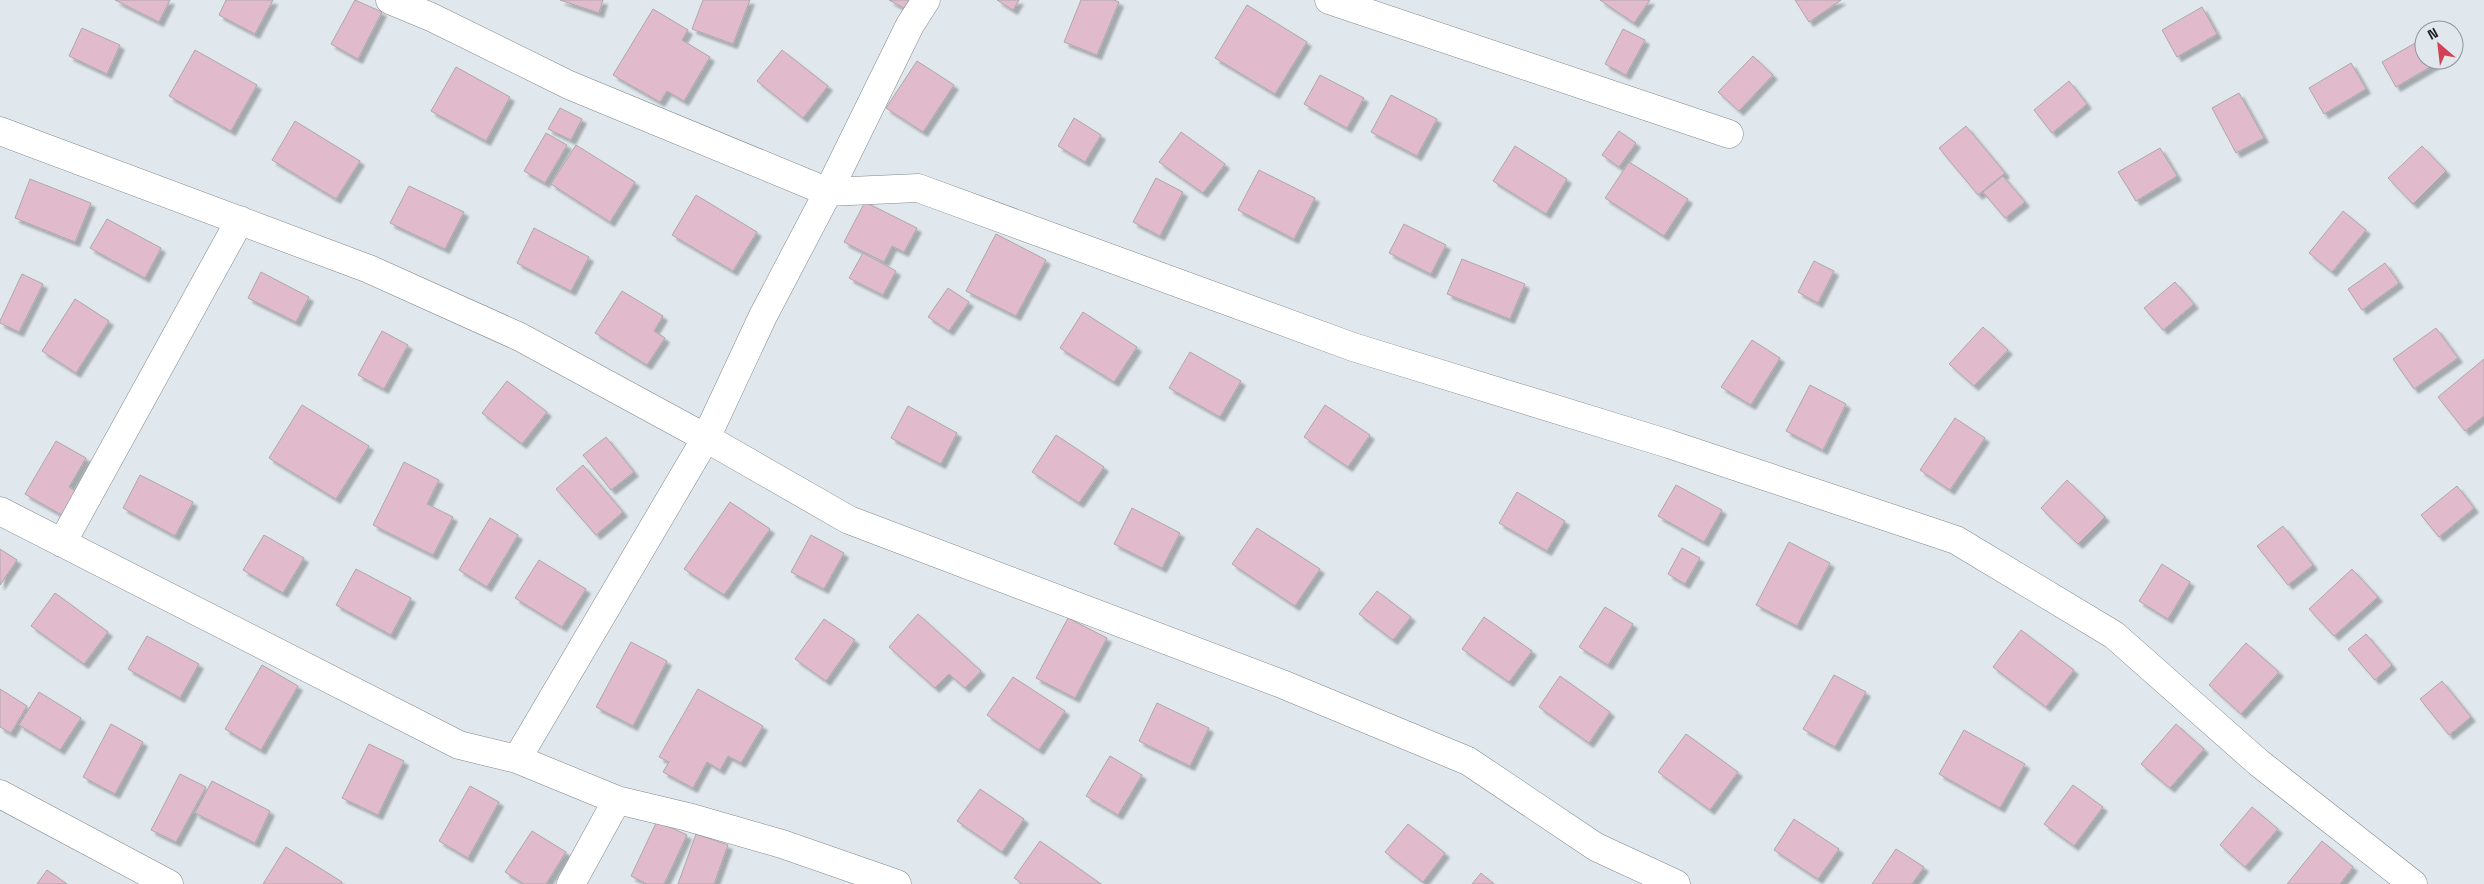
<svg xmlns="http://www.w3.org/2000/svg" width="2484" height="884" font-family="'Space Grotesk',sans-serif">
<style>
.building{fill:#e1bbcc;stroke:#afa7aa;filter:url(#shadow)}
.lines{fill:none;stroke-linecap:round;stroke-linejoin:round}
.minor-casing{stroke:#81888e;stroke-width:29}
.minor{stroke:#fff;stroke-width:28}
</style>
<defs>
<filter id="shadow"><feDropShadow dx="4.5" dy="4.5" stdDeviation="1" flood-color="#0004"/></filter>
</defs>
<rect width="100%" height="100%" fill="#e0e7ed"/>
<path class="building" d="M115,0H170L159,22Z
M226,0H273L255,34L219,15Z
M355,0L382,12L358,59L331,44Z
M560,0H603L599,13Z
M703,0H750L733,44L692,29Z
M889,0H909L904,8Z
M997,0H1019L1013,10Z
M1081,0H1114L1119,2L1097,55L1064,42Z
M1600,0H1650L1634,23Z
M1795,0H1841L1809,22Z
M1247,5L1307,42L1275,94L1215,58Z
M2202,7L2217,34L2177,57L2162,30Z
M653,9L688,30L682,40L710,57L684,101L667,91L660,102L613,75Z
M82,28L120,45L107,74L69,56Z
M1623,29L1645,40L1626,75L1605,64Z
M2424,38V60H2442L2396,87L2382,62Z
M195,50L257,85L231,131L169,96Z
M782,50L828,86L803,118L757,81Z
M1753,56L1773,75L1739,111L1718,92Z
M917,61L954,85L923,132L886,108Z
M2351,63L2366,89L2324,114L2309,88Z
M456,67L510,97L486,141L431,111Z
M1320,75L1364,98L1347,128L1304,104Z
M2069,81L2087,104L2052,133L2034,110Z
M2239,93L2264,138L2236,153L2212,108Z
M1391,95L1437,119L1417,156L1371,132Z
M560,108L582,119L571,140L548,129Z
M1074,118L1101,135L1085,162L1058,146Z
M295,121L360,161L336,199L272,160Z
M1966,126L2005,173L1978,195L1939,148Z
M1619,131L1636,143L1619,167L1602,155Z
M1181,132L1225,164L1203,193L1159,162Z
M546,133L567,145L545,183L524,171Z
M576,145L635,182L610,222L551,184Z
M1515,146L1567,179L1546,214L1493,181Z
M2422,146L2446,171L2413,204L2388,178Z
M2160,148L2177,176L2136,201L2118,172Z
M1629,162L1688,199L1664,236L1605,198Z
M1259,170L1315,198L1294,239L1238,210Z
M2003,176L2025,202L2005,218L1983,192Z
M1156,178L1183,192L1160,236L1133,222Z
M30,179L91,203L75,242L15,218Z
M409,186L464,212L445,249L390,223Z
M696,195L757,232L733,271L672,235Z
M865,202L917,228L904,252L892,246L884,262L844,242Z
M2343,211L2366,230L2332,272L2309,253Z
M107,219L161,248L145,278L90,248Z
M1404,224L1446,245L1431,274L1389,253Z
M534,228L589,257L571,291L517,263Z
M996,234L1046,260L1016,316L966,291Z
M863,253L896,271L883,295L849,278Z
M1462,259L1525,284L1510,319L1447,294Z
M1814,261L1834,271L1818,303L1798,292Z
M2385,263L2399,283L2362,310L2348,289Z
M261,272L309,297L296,322L248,298Z
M22,274L43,284L19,332L0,323V321Z
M2175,282L2194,304L2163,330L2144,308Z
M948,288L969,302L949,331L928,317Z
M622,291L663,316L654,331L665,338L647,365L595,333Z
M75,299L109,321L76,373L42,351Z
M1083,312L1137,347L1114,382L1060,348Z
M1983,327L2008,350L1974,386L1949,364Z
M2436,328L2458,358L2414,389L2393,359Z
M382,331L408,345L384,389L358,375Z
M1752,340L1780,358L1751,405L1721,387Z
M1190,352L1241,381L1220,417L1169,388Z
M2484,359V416L2465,431L2438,397Z
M507,381L547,412L522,444L482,413Z
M1810,385L1846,404L1823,450L1786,431Z
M302,405L369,446L336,499L269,458Z
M1325,405L1370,435L1348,467L1304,437Z
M908,406L957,433L941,464L891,438Z
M1955,418L1985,438L1950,490L1920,470Z
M1056,435L1104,467L1079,503L1032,472Z
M606,437L634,472L611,490L583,455Z
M56,441L86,458L69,487L81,494L67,518L25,494Z
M404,462L439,480L427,504L453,517L433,555L373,525Z
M583,465L623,512L596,535L556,489Z
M140,475L193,502L175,536L123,508Z
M2067,480L2105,517L2078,544L2041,508Z
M1676,485L1722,510L1704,542L1658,516Z
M2457,486L2474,508L2439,537L2421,515Z
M1517,492L1565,521L1547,551L1499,523Z
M730,502L770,529L724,595L684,569Z
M1132,508L1180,533L1162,568L1114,544Z
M490,518L518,535L487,587L459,570Z
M2283,526L2313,565L2288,585L2257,546Z
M1257,528L1320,569L1295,606L1232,564Z
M264,535L304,558L283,593L243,570Z
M811,535L844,553L824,589L791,572Z
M1789,542L1830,563L1797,626L1756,605Z
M1682,548L1700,558L1685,584L1668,574Z
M0,549L17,560L0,585Z
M539,560L586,589L562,627L515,598Z
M2162,564L2190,582L2168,619L2139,601Z
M356,569L411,598L391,635L336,605Z
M2352,569L2378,597L2334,636L2309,609Z
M1377,591L1411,617L1393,640L1359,614Z
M55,593L108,632L84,664L31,626Z
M1605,607L1633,624L1608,665L1579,647Z
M918,614L981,671L965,688L949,674L935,688L889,647Z
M1484,617L1532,651L1509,682L1462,649Z
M1068,618L1107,638L1075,698L1036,678Z
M824,619L855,640L826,681L795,659Z
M2021,630L2074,670L2046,707L1993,667Z
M2366,634L2392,665L2375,680L2348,649Z
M147,636L199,664L180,698L128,669Z
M631,642L667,661L633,726L596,707Z
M2246,643L2279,672L2241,714L2209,685Z
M262,665L298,686L261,750L225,729Z
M1834,675L1866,692L1835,747L1803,729Z
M1560,676L1610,712L1589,743L1539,707Z
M1013,677L1065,711L1039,750L987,715Z
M2442,681L2471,717L2449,735L2420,699Z
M0,689L27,706L11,733L0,727Z
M698,689L763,726L741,763L728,756L720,770L707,762L693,788L663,772L669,762L659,757Z
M39,692L81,718L60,750L19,725Z
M1157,703L1209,728L1190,766L1139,741Z
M111,724L143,742L115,794L83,777Z
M2176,724L2204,749L2170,788L2141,764Z
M1964,730L2025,764L2000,808L1939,774Z
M1686,734L1738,772L1710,810L1658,772Z
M369,744L404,761L378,815L342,798Z
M1110,756L1142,775L1118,815L1086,796Z
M180,774L206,787L176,842L151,830Z
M212,781L270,811L255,843L195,813Z
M2073,785L2103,807L2074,846L2044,824Z
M470,786L499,802L468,858L439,841Z
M980,789L1024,819L1002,852L957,821Z
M2252,807L2278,829L2245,867L2220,845Z
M1794,819L1839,849L1818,879L1774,850Z
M657,821L687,835L664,884H647L631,876Z
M1408,824L1445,853L1423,882L1385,852Z
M532,831L566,852L546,884H524L505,872Z
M696,834L728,845L714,884H678Z
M1040,841L1101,884H1023L1014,878Z
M2322,841L2353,867L2340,884H2287Z
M286,847L342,882L341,884H263Z
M1896,849L1924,867L1912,884H1872Z
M47,870L67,884H37Z
M1481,873L1494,884H1472Z"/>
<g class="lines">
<g class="minor-casing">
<path id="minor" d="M390,0L431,17L569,85L828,192L918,188L1353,347L1669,444L1956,540L2114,635L2259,763L2413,884
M1329,0L1729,134
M0,131L369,269L520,337L706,438L849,520L1282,684L1468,761L1596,847L1676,884
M0,511L459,745L517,759L617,800L688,817L782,844L897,884
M62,543L240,220
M517,759L706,438L763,316L828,192L910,25L926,0
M0,794L169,884
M571,884L617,800"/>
</g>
<use href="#minor" class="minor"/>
</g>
<g transform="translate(2439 45) rotate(332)"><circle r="24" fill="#e0e7ed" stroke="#91969b"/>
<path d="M0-4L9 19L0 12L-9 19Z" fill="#d24254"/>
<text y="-8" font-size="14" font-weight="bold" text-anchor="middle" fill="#1b1d20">N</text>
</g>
</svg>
